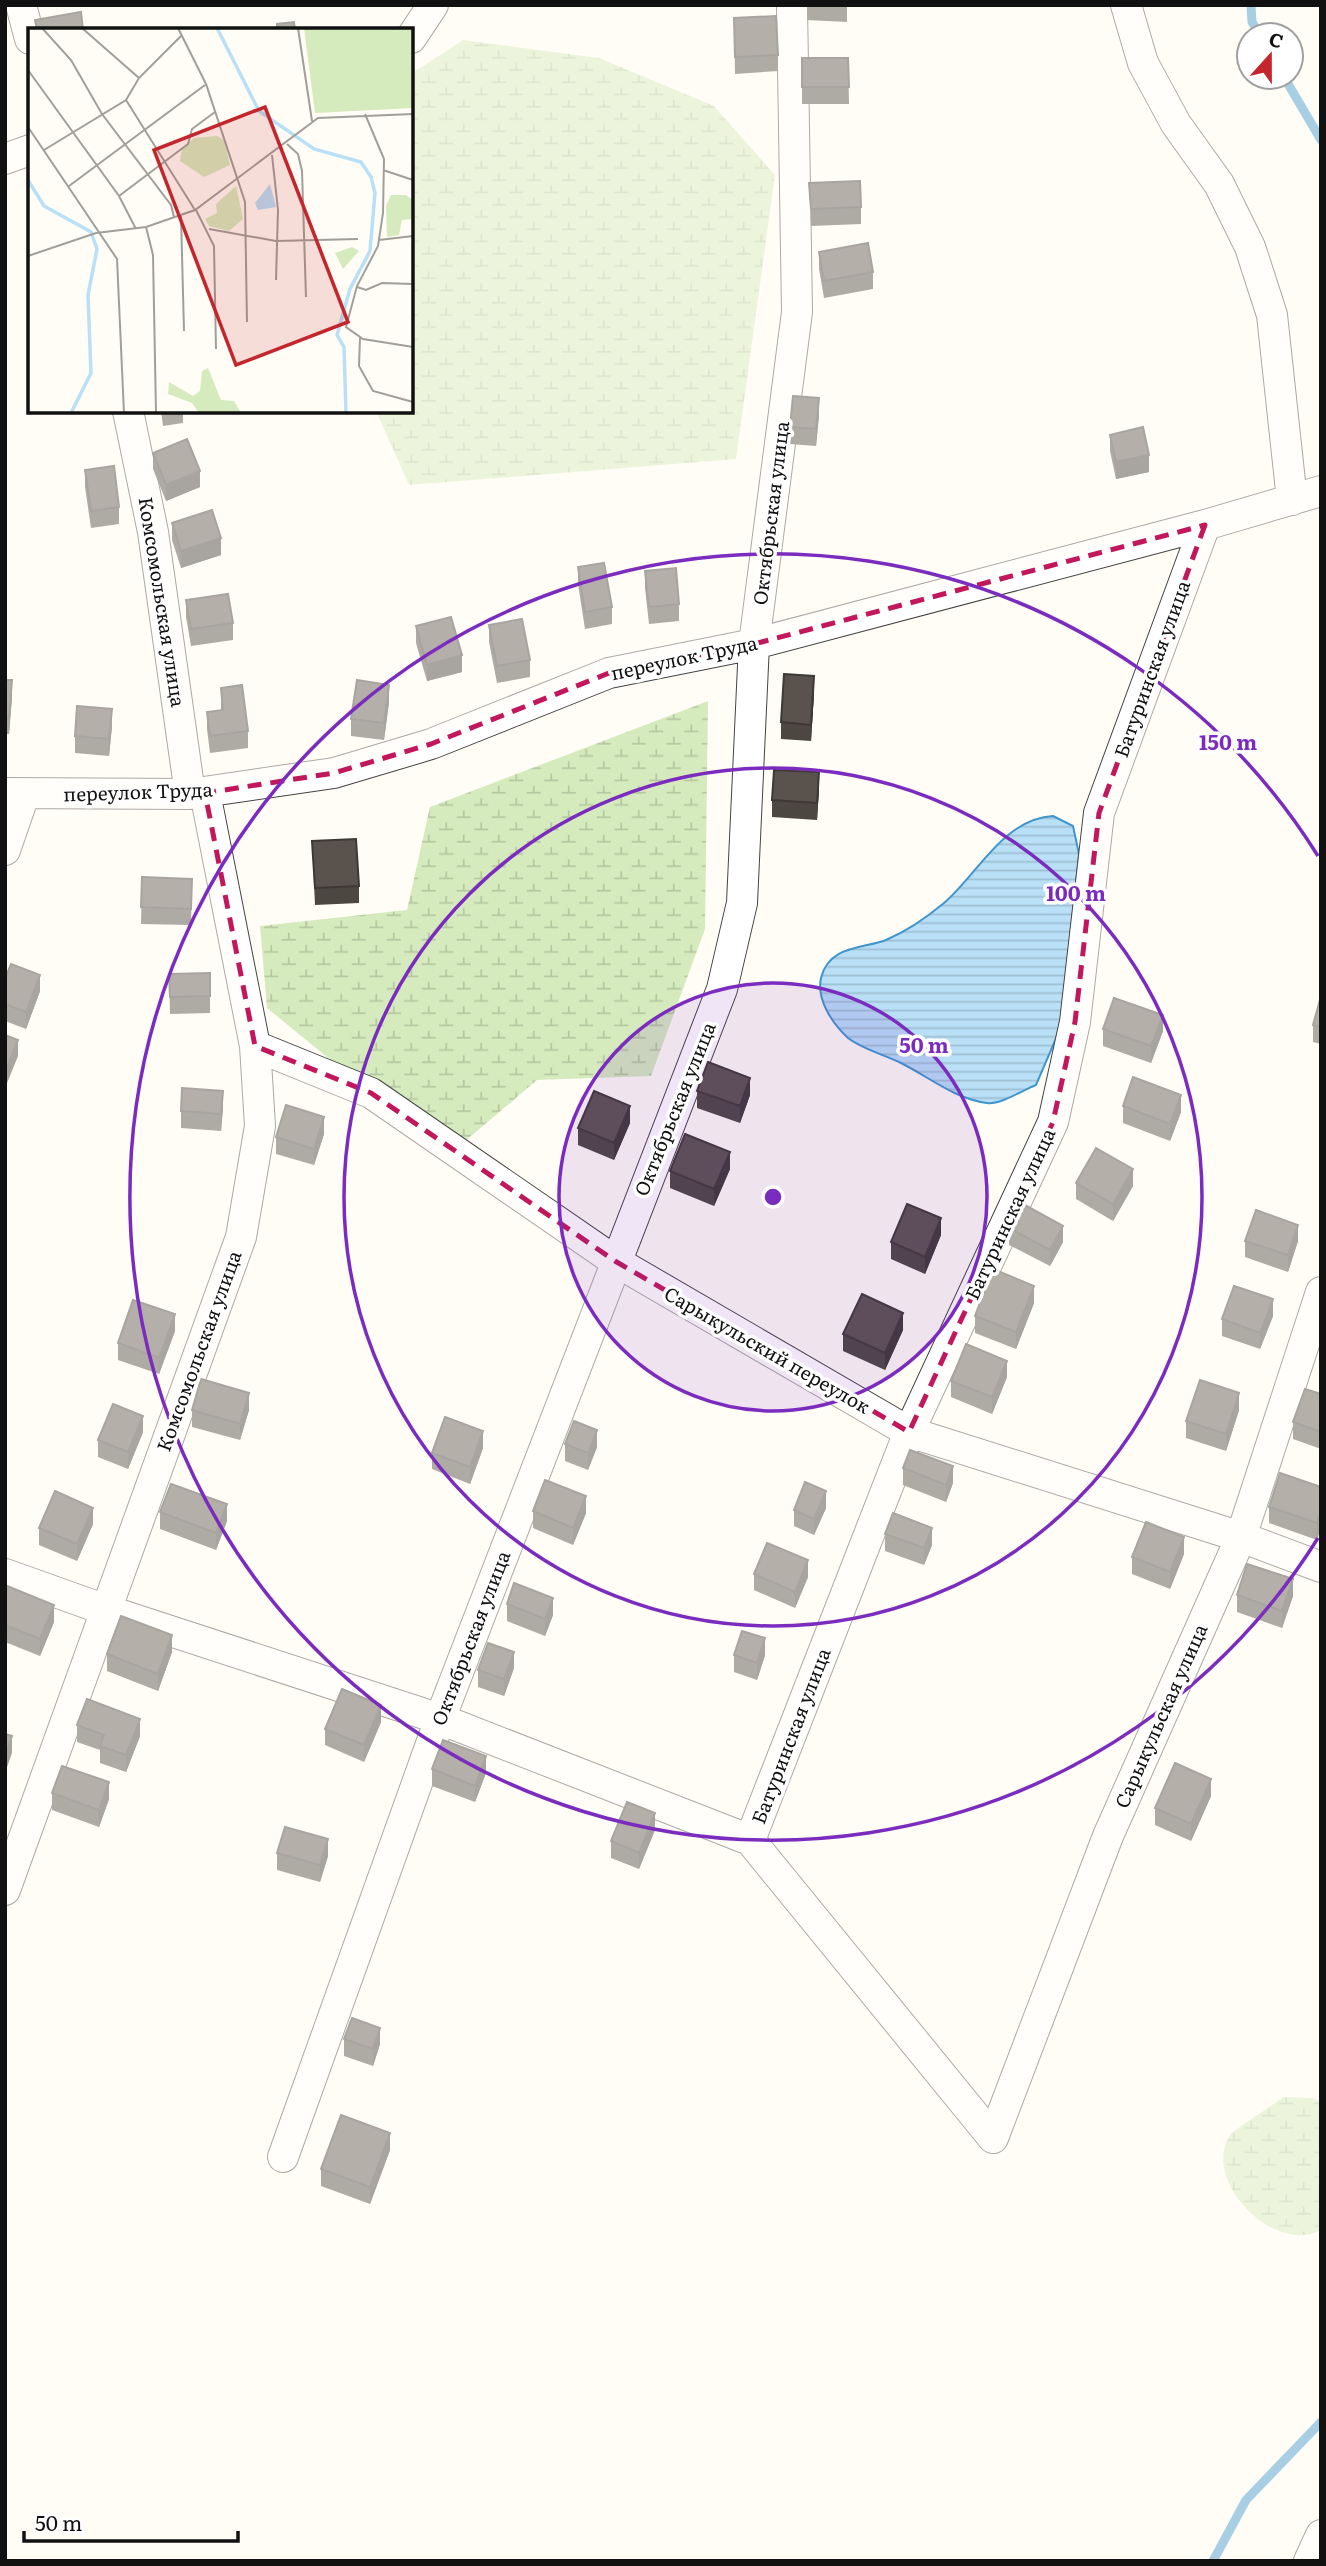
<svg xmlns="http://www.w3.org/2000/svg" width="1326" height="2566" font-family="Literata,serif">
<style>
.wetland{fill:url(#wetland-marsh)}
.water{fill:url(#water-rules);stroke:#3f96cf;stroke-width:2}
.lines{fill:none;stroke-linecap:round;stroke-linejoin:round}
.stream{stroke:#3f96cf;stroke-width:9}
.minor-casing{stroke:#444;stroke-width:32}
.minor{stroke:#fff;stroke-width:30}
.wall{fill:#4d4742}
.shaded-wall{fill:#3f3936}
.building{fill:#5a524d;stroke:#3f3936;stroke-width:2}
.marked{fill:none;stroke:#c2185b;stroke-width:5;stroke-dasharray:14 9;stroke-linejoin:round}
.ring{fill:none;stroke:#7b2cbf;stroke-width:3.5}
.labels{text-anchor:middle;stroke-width:7;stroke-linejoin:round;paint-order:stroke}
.street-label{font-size:19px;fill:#111;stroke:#fff}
.inset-river{fill:none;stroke:#b9e0f7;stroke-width:3.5}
.inset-road{fill:none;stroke:#a09f9a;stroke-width:2}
.view{fill:#c4262e;fill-opacity:0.15;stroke:#c4262e;stroke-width:3.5}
.inset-edge{fill:none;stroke:#111;stroke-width:3.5}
.centre{fill:#7b2cbf;stroke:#fff;stroke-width:3.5}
.ring-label{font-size:21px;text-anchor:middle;font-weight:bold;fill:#7b2cbf;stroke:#fff;stroke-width:7;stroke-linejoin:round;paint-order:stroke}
</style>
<defs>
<pattern id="wetland-marsh" width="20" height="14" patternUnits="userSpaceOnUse" patternTransform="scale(1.75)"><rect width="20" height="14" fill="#d5ebbd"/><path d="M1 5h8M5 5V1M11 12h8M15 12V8" fill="none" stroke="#b6c8a1"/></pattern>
<pattern id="water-rules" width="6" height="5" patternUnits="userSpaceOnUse" patternTransform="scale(1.75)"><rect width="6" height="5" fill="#b9e0f7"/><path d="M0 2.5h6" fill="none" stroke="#9ebfd3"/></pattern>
</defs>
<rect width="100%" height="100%" fill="#fffdf5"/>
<path class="wetland" d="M463,40L599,58L714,106L775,175L736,459L409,485L376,411H411V74Z
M708,701L705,929L651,1076L537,1080L464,1142L338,1066L267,1008L260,926L407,910L430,807Z
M1283,2097L1313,2098L1321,2102V2230C1273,2256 1199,2178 1231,2134C1235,2129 1274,2105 1283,2097Z"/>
<path class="water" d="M1053,816L1073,826L1079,854L1061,1027L1036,1085C1023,1090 1000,1105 987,1103C955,1099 929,1077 901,1063C885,1055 862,1049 848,1038C833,1024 816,1000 821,978C829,945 863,949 886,940C907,931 926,918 944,903C978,874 1003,819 1053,816Z"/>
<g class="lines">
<path class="stream" d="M1251,5L1252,22L1260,35
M1284,77L1321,140
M1213,2561L1246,2500L1321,2422"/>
<g class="minor-casing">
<path id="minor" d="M21,5L30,39
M1126,5L1143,63L1176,124L1219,184L1250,247L1272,315L1292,500
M411,38L433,5
M5,159L30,150
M128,411L153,532L190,794
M5,793L190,794L334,773L431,744L609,673L754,644L1205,525L1321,491
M5,850L24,795
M255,1046L371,1093L615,1261L909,1432L1241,1537L1321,1567
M5,1574L106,1610L440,1719L750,1840L993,2138L1108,1836L1241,1537L1321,1292
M750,1840L909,1432L1053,1122L1075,1022L1099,813L1205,525
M5,1890L241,1237L260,1126L255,1046L205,793
M283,2157L440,1719L722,989L742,903L754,644L797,312L792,5
M1309,2561L1321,2535"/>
</g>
<use href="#minor" class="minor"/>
</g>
<path class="wall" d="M807,5H847V22L807,20Z
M734,18L778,55V71L735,74Z
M802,58H848L849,104H802Z
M809,183L861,207V224L811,226Z
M819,252L873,272V289L824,298L819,269Z
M161,411H183V423L163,426Z
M819,415L816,446L790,444V427Z
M1110,435L1149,472L1116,479L1110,451Z
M153,453L200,487L166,501L153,469Z
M85,470L119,507V524L91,528L85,487Z
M172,523L221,555L181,568L172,540Z
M578,567L612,607V624L585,629L578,584Z
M645,571L679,604V621L649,624L645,588Z
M186,600L233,623V640L191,646L186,617Z
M489,625L530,660V677L497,683L489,642Z
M416,626L462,672L427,681L416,643Z
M5,680L12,697L9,734H5Z
M221,688L248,731V748L210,753L207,729V712L221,711Z
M814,693L811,741L781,739V722Z
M389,702L384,740L351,736V719Z
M112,726L109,756L75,753V736Z
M819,789L817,820L772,817V800Z
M312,841L359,886V903L315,905Z
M142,877L192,879L191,925L141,924Z
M210,973V1013L170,1014L169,974Z
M5,979L40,991L26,1029L5,1021Z
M1321,996V1044L1313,1042V1025Z
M1103,1029L1163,1031L1151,1063L1103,1046Z
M697,1091L750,1095L740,1123L697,1108Z
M1123,1106L1181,1112L1170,1141L1123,1123Z
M223,1108L221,1131L181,1128V1111Z
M630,1123L614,1160L578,1145V1128Z
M324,1134L314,1165L276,1154V1137Z
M730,1169L714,1206L670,1188V1171Z
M1076,1183L1133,1186L1113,1221L1076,1199Z
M1009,1228L1063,1242L1050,1266L1009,1245Z
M941,1235L925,1274L891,1259V1242Z
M1245,1241H1298L1288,1272L1245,1257Z
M1034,1303L1016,1349L975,1333V1316Z
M1273,1316L1260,1349L1222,1336V1319Z
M903,1330L885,1370L843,1351V1334Z
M175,1331L159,1374L118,1360V1343Z
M1007,1377L992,1414L951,1397V1381Z
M1321,1394V1449L1293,1439V1422Z
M192,1410H249L240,1440L192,1427Z
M1239,1410L1226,1451L1186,1438V1421Z
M143,1432L128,1469L98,1457V1440Z
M565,1444L597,1447L588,1470L565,1461Z
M483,1448L470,1484L432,1469V1453Z
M903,1468L953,1483L946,1502L903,1485Z
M1321,1487L1317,1540L1269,1523V1507Z
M826,1508L814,1535L794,1526V1510Z
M533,1511L586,1513L573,1545L533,1528Z
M160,1512L227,1521L216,1550L160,1529Z
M93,1524L77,1561L39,1545V1528Z
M885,1534L932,1545L924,1565L885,1551Z
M1184,1554L1170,1589L1132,1574V1557Z
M754,1574L808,1577L795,1608L754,1590Z
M5,1590L54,1622L40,1656L5,1642Z
M1237,1595L1293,1596L1282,1628L1237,1612Z
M507,1604L553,1615L545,1636L507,1621Z
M172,1652L158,1691L107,1671V1654Z
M734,1655H765L757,1680L734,1672Z
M514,1668L504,1696L478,1687V1670Z
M381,1722L364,1762L325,1745V1729Z
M77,1725L140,1736L126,1772L100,1763V1750L77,1742Z
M432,1769L486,1773L475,1802L432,1786Z
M52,1793L109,1799L99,1827L52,1810Z
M1211,1796L1191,1841L1155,1825V1808Z
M655,1830L639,1869L611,1858V1841Z
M277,1853L328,1856L320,1882L277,1870Z
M344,2039L380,2044L373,2066L344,2056Z
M390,2150L370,2204L321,2186V2169Z"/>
<path class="shaded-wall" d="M819,398V415L816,446V429Z
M1149,455V472L1116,479V462Z
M200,471V487L166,501V485Z
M221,538V555L181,568V551Z
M462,655V672L427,681V665Z
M814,676V693L811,741V725Z
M12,680V697L9,734V717Z
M389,685V702L384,740V723Z
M112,709V726L109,756V739Z
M819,772V789L817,820V803Z
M40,975V991L26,1029V1012Z
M1163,1015V1031L1151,1063V1046Z
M18,1040V1056L5,1088V1072Z
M750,1078V1095L740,1123V1106Z
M223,1091V1108L221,1131V1114Z
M1181,1095V1112L1170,1141V1124Z
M630,1106V1123L614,1160V1143Z
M324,1117V1134L314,1165V1149Z
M730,1152V1169L714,1206V1189Z
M1133,1169V1186L1113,1221V1204Z
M941,1218V1235L925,1274V1257Z
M1298,1225V1241L1288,1272V1255Z
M1063,1226V1242L1050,1266V1250Z
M1034,1286V1303L1016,1349V1332Z
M1273,1299V1316L1260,1349V1333Z
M903,1313V1330L885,1370V1353Z
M175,1314V1331L159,1374V1358Z
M1007,1361V1377L992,1414V1397Z
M249,1393V1410L240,1440V1424Z
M1239,1393V1410L1226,1451V1434Z
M143,1416V1432L128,1469V1452Z
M597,1430V1447L588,1470V1453Z
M483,1431V1448L470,1484V1467Z
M953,1466V1483L946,1502V1485Z
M826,1491V1508L814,1535V1519Z
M586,1496V1513L573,1545V1528Z
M227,1504V1521L216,1550V1533Z
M93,1508V1524L77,1561V1544Z
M1321,1511V1528L1317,1540V1523Z
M932,1528V1545L924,1565V1548Z
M1184,1537V1554L1170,1589V1572Z
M808,1560V1577L795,1608V1592Z
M1293,1579V1596L1282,1628V1611Z
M553,1598V1615L545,1636V1619Z
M54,1605V1622L40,1656V1639Z
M172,1635V1652L158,1691V1674Z
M765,1638V1655L757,1680V1663Z
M514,1652V1668L504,1696V1679Z
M381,1705V1722L364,1762V1745Z
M140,1719V1736L126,1772V1755Z
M12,1736V1753L5,1773V1756Z
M486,1756V1773L475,1802V1786Z
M1211,1779V1796L1191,1841V1824Z
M109,1782V1799L99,1827V1810Z
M655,1813V1830L639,1869V1853Z
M328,1839V1856L320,1882V1865Z
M380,2028V2044L373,2066V2049Z
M390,2133V2150L370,2204V2187Z"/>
<path class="building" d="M81,12L83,30H37L35,20Z
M776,16L778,55L735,57L734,18Z
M294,22L295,30H277V24Z
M802,58H848L849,87H802Z
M860,181L861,207L811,209L809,183Z
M868,243L873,272L824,281L819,252Z
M793,396L819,398L816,429L790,427Z
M1143,427L1149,455L1116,462L1110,435Z
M187,439L200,471L166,485L153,453Z
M114,466L119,507L91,511L85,470Z
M212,510L221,538L181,551L172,523Z
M604,563L612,607L585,612L578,567Z
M676,568L679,604L649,607L645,571Z
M228,594L233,623L191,629L186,600Z
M451,617L462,655L427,665L416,626Z
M522,619L530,660L497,666L489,625Z
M784,674L814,676L811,725L781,722Z
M5,680H12L9,717H5Z
M357,680L389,685L384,723L351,719Z
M242,685L248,731L210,736L207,712L223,710L221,688Z
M77,706L112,709L109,739L75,736Z
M774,770L819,772L817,803L772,800Z
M356,839L359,886L315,888L312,841Z
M142,877L192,879L191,909L141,907Z
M11,964L40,975L26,1012L5,1004V979Z
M210,973V996L170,997L169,974Z
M1321,996V1027L1313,1025Z
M1114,998L1163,1015L1151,1046L1103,1029Z
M5,1035L18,1040L5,1072Z
M708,1062L750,1078L740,1106L697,1091Z
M1133,1077L1181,1095L1170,1124L1123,1106Z
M182,1088L223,1091L221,1114L181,1111Z
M594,1091L630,1106L614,1143L578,1128Z
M286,1105L324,1117L314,1149L276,1137Z
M685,1134L730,1152L714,1189L670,1171Z
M1096,1148L1133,1169L1113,1204L1076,1183Z
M907,1204L941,1218L925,1257L891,1242Z
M1023,1204L1063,1226L1050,1250L1009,1228Z
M1256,1210L1298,1225L1288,1255L1245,1241Z
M993,1269L1034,1286L1016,1332L975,1316Z
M1234,1286L1273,1299L1260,1333L1222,1319Z
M862,1294L903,1313L885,1353L843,1334Z
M133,1300L175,1314L159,1358L118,1343Z
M966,1344L1007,1361L992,1397L951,1381Z
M201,1379L249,1393L240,1424L192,1410Z
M1200,1380L1239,1393L1226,1434L1186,1421Z
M1305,1389L1321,1394V1432L1293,1422Z
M113,1404L143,1416L128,1452L98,1440Z
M445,1417L483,1431L470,1467L432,1453Z
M574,1421L597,1430L588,1453L565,1444Z
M910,1450L953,1466L946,1485L903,1468Z
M1280,1473L1321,1487V1511L1317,1523L1269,1507Z
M545,1480L586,1496L573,1528L533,1511Z
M805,1482L826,1491L814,1519L794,1510Z
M171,1484L227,1504L216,1533L160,1512Z
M55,1491L93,1508L77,1544L39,1528Z
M893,1513L932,1528L924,1548L885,1534Z
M1146,1522L1184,1537L1170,1572L1132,1557Z
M767,1543L808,1560L795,1592L754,1574Z
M1247,1564L1293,1579L1282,1611L1237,1595Z
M514,1583L553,1598L545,1619L507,1604Z
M7,1586L54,1605L40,1639L5,1625V1590Z
M121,1616L172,1635L158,1674L107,1654Z
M742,1631L765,1638L757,1663L734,1655Z
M488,1643L514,1652L504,1679L478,1670Z
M342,1689L381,1705L364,1745L325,1729Z
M87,1699L140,1719L126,1755L100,1746L104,1735L77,1725Z
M5,1734L12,1736L5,1756Z
M443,1740L486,1756L475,1786L432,1769Z
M1175,1763L1211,1779L1191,1824L1155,1808Z
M62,1766L109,1782L99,1810L52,1793Z
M627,1802L655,1813L639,1853L611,1841Z
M285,1827L328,1839L320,1865L277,1853Z
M352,2018L380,2028L373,2049L344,2039Z
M341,2115L390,2133L370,2187L321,2169Z"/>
<path d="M0 0H1326V2566H0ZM1205,525L1099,813L1075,1022L1053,1122L909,1432L615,1261L371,1093L255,1046L205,793L334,773L431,744L609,673L754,644Z" fill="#fffdf5" fill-opacity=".55" fill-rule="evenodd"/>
<path class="marked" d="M1205,525L1099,813L1075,1022L1053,1122L909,1432L615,1261L371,1093L255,1046L205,793L334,773L431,744L609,673L754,644Z"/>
<circle cx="773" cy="1197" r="214" fill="#7b2cbf" fill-opacity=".12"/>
<g class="ring">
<circle cx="773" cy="1197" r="214"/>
<circle cx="773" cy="1197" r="429"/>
<path d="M1318 1538A643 643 0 1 1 1318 856"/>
</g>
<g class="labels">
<g class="street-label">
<text transform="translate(771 513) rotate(-83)" y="7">Октябрьская улица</text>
<text transform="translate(162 602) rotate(81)" y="7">Комсомольская улица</text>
<text transform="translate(684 658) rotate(-12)" y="7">переулок Труда</text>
<text transform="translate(1152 669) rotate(-70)" y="7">Батуринская улица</text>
<text transform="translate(138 792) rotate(-2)" y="7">переулок Труда</text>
<text transform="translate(675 1109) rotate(-68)" y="7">Октябрьская улица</text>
<text transform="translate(1010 1214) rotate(-65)" y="7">Батуринская улица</text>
<text transform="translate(767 1350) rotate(30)" y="7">Сарыкульский переулок</text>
<text transform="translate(199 1351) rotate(-70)" y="7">Комсомольская улица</text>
<text transform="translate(471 1638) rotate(-69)" y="7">Октябрьская улица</text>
<text transform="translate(1161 1716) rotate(-66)" y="7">Сарыкульская улица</text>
<text transform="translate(791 1736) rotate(-69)" y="7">Батуринская улица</text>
</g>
</g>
<g transform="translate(28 28)">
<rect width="385" height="385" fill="#fffdf5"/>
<path d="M189,108L196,112L202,137L176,149L152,133L154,121L166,110ZM208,158L215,191L201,203L181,198L177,191L189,185L188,176ZM363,167H378L385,172V191L374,192L371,207L359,209L358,178ZM324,219L331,223L315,241L307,225ZM180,340L193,372L206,373L213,385H171L164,375L140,366L141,354L165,368L172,363L174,343Z" fill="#d5ebbd"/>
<path d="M276,0H385V80L287,85Z" fill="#d5ebbd"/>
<path d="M242,156L248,179L230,182L227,175Z" fill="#b9e0f7"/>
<path class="inset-river" d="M189,0L231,83L286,121L333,134L343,149L347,165L342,223L322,261L309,307L316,319L318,385M0,152L16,178L63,204L69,221L60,267L63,345L43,385"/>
<path class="inset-road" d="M14,0L43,32L74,86L143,177L146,189M54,0L111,50M150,0L178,56L217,174L219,294M270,0L284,93M0,42L91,168L108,201M98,72L167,182M337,86L356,131L355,185L350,218L329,258L318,299L335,311L385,319M0,99L89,231L96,385M259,116L270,126L274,143L278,269M16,122L98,72L111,50L153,8M244,127L250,182L248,252M355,142L385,152M41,158L177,57M91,168L160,116L164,101L187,84M168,182L186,218L188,321M153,188L156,303M118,199L125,227L128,385M181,201L248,213L330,211M351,212L385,208M0,228L68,205L118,199L167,182L290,90L385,86M329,259L338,262L354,255L385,256M332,310L331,338L345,363L385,374"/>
<path class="view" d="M237,79L320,294L208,337L126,122Z"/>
<rect width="385" height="385" class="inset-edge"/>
</g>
<circle cx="773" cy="1197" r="10" class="centre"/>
<g class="ring-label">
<text x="1228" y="750">150 m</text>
<text x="1076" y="901">100 m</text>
<text x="924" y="1053">50 m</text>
</g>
<rect width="1326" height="2566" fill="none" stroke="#111111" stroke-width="14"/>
<g transform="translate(1270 56) rotate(21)"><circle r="33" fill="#ffffff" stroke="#a0a0a0" stroke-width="2"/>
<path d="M0-5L12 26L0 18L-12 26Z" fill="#c4262e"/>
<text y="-10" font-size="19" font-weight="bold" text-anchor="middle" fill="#111111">С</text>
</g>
<path d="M24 2531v10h214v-10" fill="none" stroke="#111111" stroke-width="3.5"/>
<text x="35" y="2531" font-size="21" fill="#111111" stroke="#ffffff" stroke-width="5" paint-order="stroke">50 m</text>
</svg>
